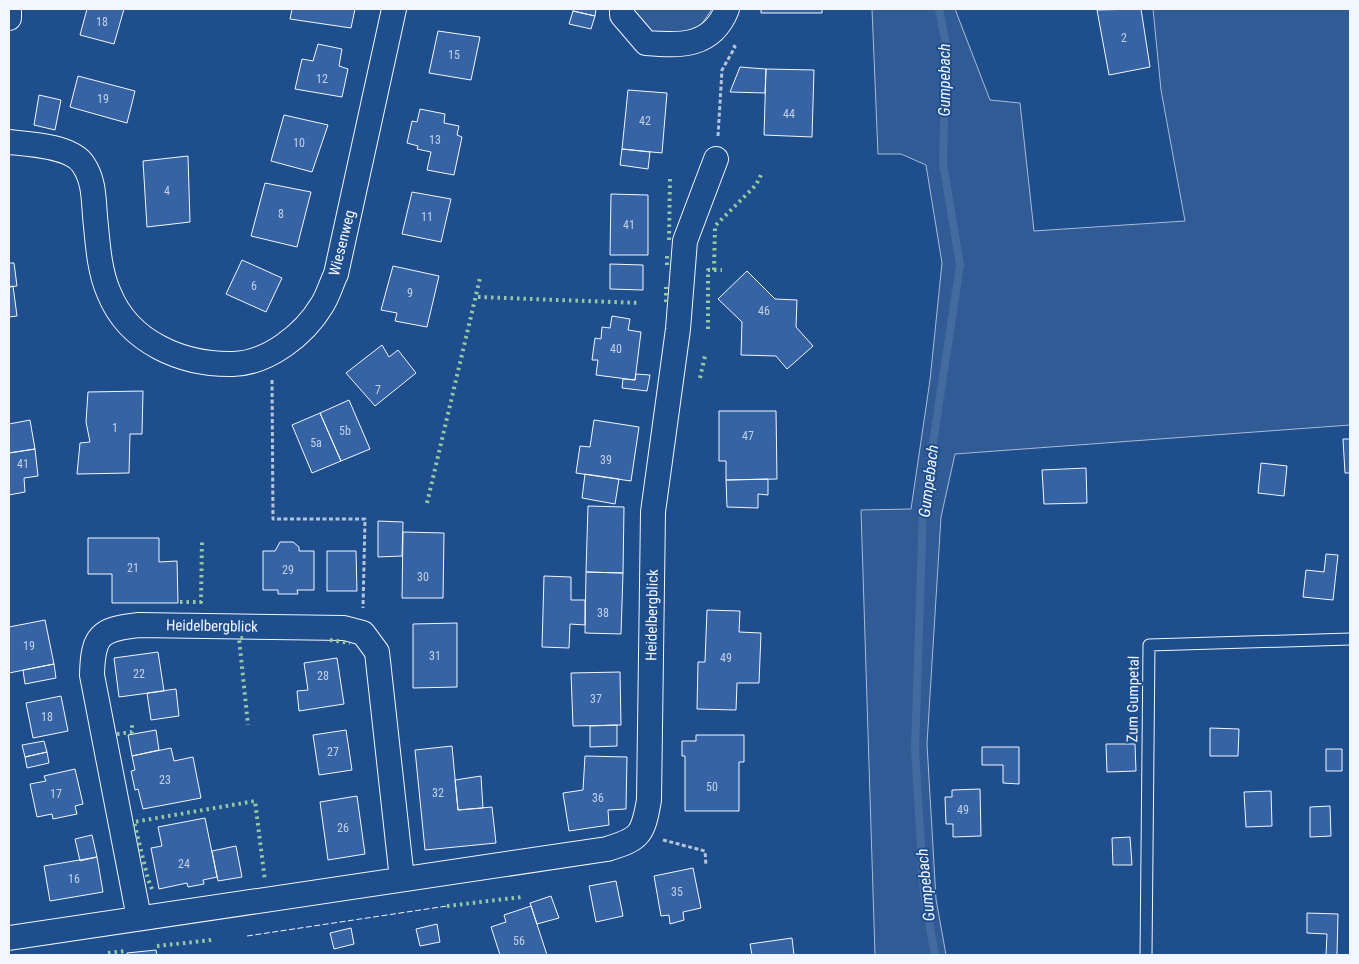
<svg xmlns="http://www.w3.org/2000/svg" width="1359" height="964" font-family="'Roboto Condensed',sans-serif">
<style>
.built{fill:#305b95;stroke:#a8bbd7}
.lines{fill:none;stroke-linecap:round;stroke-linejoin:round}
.stream{stroke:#446ba0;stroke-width:8}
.building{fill:#3563a3;stroke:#f2f6ff}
.service-casing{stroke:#f2f6ff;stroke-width:13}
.minor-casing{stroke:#f2f6ff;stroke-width:26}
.path{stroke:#b3c4dc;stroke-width:3;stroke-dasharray:4 2.5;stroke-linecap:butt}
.service{stroke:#1f4e8c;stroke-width:11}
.minor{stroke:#1f4e8c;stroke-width:24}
.hedge{stroke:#97c8a6;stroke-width:4;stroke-dasharray:2.5 4;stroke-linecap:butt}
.fence{stroke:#f2f6ff;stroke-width:1;stroke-dasharray:6 2.5;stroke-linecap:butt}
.labels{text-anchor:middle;stroke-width:4;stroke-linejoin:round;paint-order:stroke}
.number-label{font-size:12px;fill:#c3d1e8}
.street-label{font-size:15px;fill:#f2f6ff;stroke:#1f4e8c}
.water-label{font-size:16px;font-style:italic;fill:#f2f6ff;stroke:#1f4e8c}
</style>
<rect width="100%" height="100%" fill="#1f4e8c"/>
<path class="built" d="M633,9H712L701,25L677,35H654Z
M872,9H955L990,100L1020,103L1034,231L1185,221L1161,90L1153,9H1350V425L955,454L941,517L927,744L936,899L946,955H875L861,510L911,509L930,380L942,263L926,165L901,154H878Z"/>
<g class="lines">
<path class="stream" d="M935,955L924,894L915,750L923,509L960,265L943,163L946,45L939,9"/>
</g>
<path class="building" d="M87,9H124L114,44L80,35Z
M292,9H355L351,28L290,19Z
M573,9H596L595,16L573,11Z
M761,9H822V13H761Z
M1141,9L1150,67L1109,75L1097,10Z
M573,11L595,16L591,29L569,24Z
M438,31L480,37L471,80L429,73Z
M318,44L342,49L339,66L348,69L342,97L295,89L302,59L313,61Z
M740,67L766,69L765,93L730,92Z
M766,69L814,70L812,137L764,135Z
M78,76L135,91L127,123L70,107Z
M628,90L667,93L662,153L622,149Z
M39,95L61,100L55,130L34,125Z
M420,109L445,114L444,123L459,126L457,135L462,137L454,175L427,170L431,152L417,149L418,146L407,143L412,121L417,122Z
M284,115L328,125L312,172L271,161Z
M622,149L650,152L648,169L620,165Z
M188,156L190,222L147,227L143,161Z
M265,183L311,192L297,247L251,236Z
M412,192L451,199L441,242L402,234Z
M611,194L648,195V255H610Z
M242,260L282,278L266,312L226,294Z
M9,263H14L17,286L9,287Z
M610,264L643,265V290L610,289Z
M393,266L439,276L427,327L395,321L397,313L381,310Z
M747,271L775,299L797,300L796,327L813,346L787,369L776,356L741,355L742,322L718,299Z
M13,286L17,316L9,317V287Z
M612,316L630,319L628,330L641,332L635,380L596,375L598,360H592L595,338L601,339L602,327L610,328Z
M382,345L389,357L398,350L416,373L375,406L346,373Z
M636,374L650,375L647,391L622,388L623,379L635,380Z
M143,391L142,434H130L129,473L77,474L80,443L90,442L86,422L88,392Z
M349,400L370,449L341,461L320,413Z
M719,411H776L777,479L726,480V461H719Z
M320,413L341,461L312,473L292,425Z
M30,420L35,449L9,453V424Z
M594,420L639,427L631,481L576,473L580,446L590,447Z
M1343,439H1350V473H1345Z
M35,449L38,476L24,478L25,492L9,495V453Z
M1261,463L1287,466L1284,496L1258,493Z
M1086,468L1087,503L1044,504L1042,470Z
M585,474L619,479L615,504L582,498Z
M768,479V495L758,494V508L727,507L726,480Z
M588,506L624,507L623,573L586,572Z
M378,521L403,522L402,556L378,557Z
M403,532L444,533L443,598H402Z
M88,538H159V562L177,561L178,603H112V574H88Z
M280,542H293L299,547V551H314V590H297L298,594H278V590H263V551H275Z
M327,551H356L357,591H327Z
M1326,554L1338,555L1333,600L1303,597L1306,570L1324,572Z
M586,572L623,573L621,634L585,633Z
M544,576L571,577V600H585V625L570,624L569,648L542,647Z
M707,610L740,611L739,632L761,633L759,683H737L736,710L697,709L698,662H705Z
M45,620L54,664L9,673V627Z
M457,623V687L413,688V624Z
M158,652L164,691L119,697L114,658Z
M337,658L344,704L299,711L297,691L308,690L304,663Z
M54,664L56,678L25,684L23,670Z
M620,672L621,725L573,726L571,673Z
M176,689L179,716L151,720L147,693Z
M61,696L68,731L33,738L26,703Z
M617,725V746L590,747V726Z
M1210,728L1239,729L1238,756H1210Z
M156,730L159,750L132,756L128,735Z
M346,730L352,770L319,775L313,735Z
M696,735H744V762H739V811H685V756H682V741H696Z
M44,741L47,752L25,757L22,745Z
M1106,744H1135L1136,771L1107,772Z
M452,746L458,810L492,807L496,843L425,850L415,750Z
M982,747H1019V784L1003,783V765H982Z
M171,748L174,761L193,757L201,798L143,809L138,789L135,790L131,771L135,770L132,756Z
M1326,749H1342V771H1326Z
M47,752L49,763L27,768L25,757Z
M585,756L627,757L626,809L608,810L609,825L569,831L563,793L583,790Z
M75,769L83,804L75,806L77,814L53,819L52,814L37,817L30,784L46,781L44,776Z
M481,776L483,808L458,810L455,780Z
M980,789L981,836L953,837V824H946L945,797H952V790Z
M1271,791L1272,826L1246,827L1244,792Z
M357,796L365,854L328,860L320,802Z
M1330,806L1331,836L1310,837V807Z
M205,818L217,877L203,880L204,884L188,887L187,883L159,889L151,848L162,846L158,827Z
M92,835L97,857L80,861L75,839Z
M1130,837L1132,865H1113L1112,838Z
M236,846L242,877L218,881L212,851Z
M97,857L103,892L50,901L44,866Z
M693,868L701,908L683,912L684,920L670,924L669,915L661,916L654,876Z
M616,881L623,916L596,922L589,886Z
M551,896L559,918L537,924L530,903Z
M531,906L547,955H500L491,927L506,922L504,915Z
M1307,913L1338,914L1337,955H1326L1327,934L1307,933Z
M437,924L440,942L420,946L416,929Z
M351,928L354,944L334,949L330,933Z
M792,938L794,955H752L750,944Z
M156,950L157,955H127V953Z"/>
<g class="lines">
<g class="service-casing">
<path id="service" d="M1146,955L1149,645L1350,639"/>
</g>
<g class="minor-casing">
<path id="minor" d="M622,9V15L646,43C681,46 712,47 727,9
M9,18V9
M9,142C29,144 71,146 83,164C96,183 93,204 96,226C98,248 100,273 109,293C129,343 183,365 233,364C268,363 304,335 322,305C328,296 331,284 336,274L394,9
M139,918L92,675C93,636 99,629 139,625L344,628L363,633L377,652L402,879
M9,938L607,849C640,839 643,835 649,800L653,512L678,329L685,241L716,159"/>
</g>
<path class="path" d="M718,136L722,70L735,47L733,45
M272,380L273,519H365L363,608
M663,840L705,851L706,866"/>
<use href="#service" class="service"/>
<use href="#minor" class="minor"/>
<path class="hedge" d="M669,240L670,177
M667,265V253
M714,270L715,226L756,185L761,175
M478,297L640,303
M666,302V287
M708,329V270H722
M700,378L705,356
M427,503L480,278
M180,602H201L202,539
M243,638H239L248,725
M330,640L350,643
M117,734L132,732V723
M152,889L148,879L134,822L255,801L265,881
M447,906L522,897
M157,946L212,940
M108,953L125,951"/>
<path class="fence" d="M247,936L447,906"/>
</g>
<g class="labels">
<g class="number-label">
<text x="102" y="26">18</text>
<text x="1124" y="42">2</text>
<text x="454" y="59">15</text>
<text x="322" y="83">12</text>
<text x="103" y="103">19</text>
<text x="789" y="118">44</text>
<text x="645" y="125">42</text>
<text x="435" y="144">13</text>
<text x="299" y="147">10</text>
<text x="167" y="195">4</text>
<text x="281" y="218">8</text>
<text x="427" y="221">11</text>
<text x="629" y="229">41</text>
<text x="254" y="290">6</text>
<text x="410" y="297">9</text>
<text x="764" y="315">46</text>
<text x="616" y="353">40</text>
<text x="378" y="394">7</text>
<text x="115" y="432">1</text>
<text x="345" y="435">5b</text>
<text x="748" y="440">47</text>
<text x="316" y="447">5a</text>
<text x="606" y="464">39</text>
<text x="23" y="468">41</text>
<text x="133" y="572">21</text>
<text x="288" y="574">29</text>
<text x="423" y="581">30</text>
<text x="603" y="617">38</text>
<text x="29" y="650">19</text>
<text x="435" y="660">31</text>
<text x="726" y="662">49</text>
<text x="139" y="678">22</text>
<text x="323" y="680">28</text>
<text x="596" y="703">37</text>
<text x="47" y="721">18</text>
<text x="333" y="756">27</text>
<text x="165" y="784">23</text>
<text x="712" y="791">50</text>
<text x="438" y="797">32</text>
<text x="56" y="798">17</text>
<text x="598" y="802">36</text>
<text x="963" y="814">49</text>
<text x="343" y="832">26</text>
<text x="184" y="868">24</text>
<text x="74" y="883">16</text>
<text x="677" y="896">35</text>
<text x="519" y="945">56</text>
</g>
<g class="street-label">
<text transform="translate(342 243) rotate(-76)" y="5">Wiesenweg</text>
<text transform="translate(652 615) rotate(-89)" y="5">Heidelbergblick</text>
<text transform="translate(212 626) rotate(1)" y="5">Heidelbergblick</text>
<text transform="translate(1133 699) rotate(-89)" y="5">Zum Gumpetal</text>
</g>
<g class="water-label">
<text transform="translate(944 80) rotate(-90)" y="6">Gumpebach</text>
<text transform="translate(928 481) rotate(-83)" y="6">Gumpebach</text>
<text transform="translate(925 885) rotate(-96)" y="6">Gumpebach</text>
</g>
</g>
<rect width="1359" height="964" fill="none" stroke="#f2f6ff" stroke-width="20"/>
</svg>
